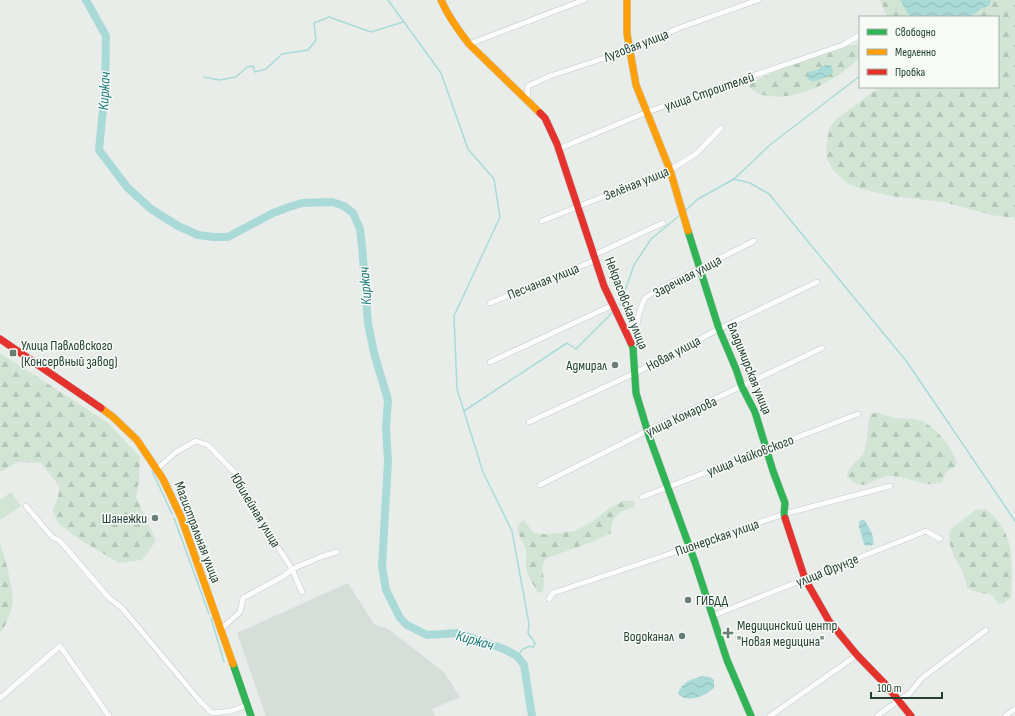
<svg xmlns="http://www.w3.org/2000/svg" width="1015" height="716" font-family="'Sofia Sans Condensed',sans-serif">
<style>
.built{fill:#d6ded9}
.grass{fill:#d2e5d4}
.forest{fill:url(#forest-firs)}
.water{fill:url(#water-waves)}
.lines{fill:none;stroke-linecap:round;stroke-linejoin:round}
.stream{stroke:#aadad8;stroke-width:1.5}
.river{stroke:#aadad8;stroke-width:8}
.street-casing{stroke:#c5cac7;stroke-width:6}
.fast-casing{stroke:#c3cac7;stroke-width:8}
.slow-casing{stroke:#c3cac7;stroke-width:8}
.jam-casing{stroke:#c3cac7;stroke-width:8}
.street{stroke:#fcfcfc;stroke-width:5}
.fast{stroke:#30b455;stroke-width:7}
.slow{stroke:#ff9f0a;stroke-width:7}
.jam{stroke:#e5322d;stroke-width:7}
.poi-dot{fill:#697d74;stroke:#f7fbf8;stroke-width:1.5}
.labels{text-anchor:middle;stroke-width:3;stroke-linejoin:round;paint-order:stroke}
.street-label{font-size:14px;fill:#254134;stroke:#f7fbf8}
.poi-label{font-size:14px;fill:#254134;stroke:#f7fbf8;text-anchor:start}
.water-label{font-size:15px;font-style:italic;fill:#1f7c7b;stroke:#f7fbf8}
</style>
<defs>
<pattern id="forest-firs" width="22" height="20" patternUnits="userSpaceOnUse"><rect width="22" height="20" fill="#d2e5d4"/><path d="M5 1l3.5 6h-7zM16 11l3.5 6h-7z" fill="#b4c6b7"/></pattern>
<pattern id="water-waves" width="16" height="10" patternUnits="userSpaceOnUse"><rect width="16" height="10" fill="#aadad8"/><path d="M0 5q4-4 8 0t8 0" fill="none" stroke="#92bcba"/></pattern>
</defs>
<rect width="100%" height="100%" fill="#e8edea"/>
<path class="built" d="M348,583L374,624L388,629L444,672L460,697L432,709L435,716H266L237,633Z"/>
<path class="grass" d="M11,492L21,506L0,520V500Z"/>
<path class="forest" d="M880,0H900L910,17H887Z
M991,0H1015V218L991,215L943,202L891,196L858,188L848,184L833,170L827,159L826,148L829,129L835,120L877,89L880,87H998V17H970L981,9L990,5Z
M860,44V57C838,80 796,103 763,95C758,94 753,90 749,87L750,83L793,63L814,58L837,47Z
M0,353L107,422L140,457L139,480L136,497L156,541L142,560L119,563L79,539L59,524L52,510L58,498L59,486L41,463L18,462L0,472Z
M877,412C883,414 890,417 897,418C904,419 912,418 919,420C933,424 953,448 957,463L955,467L946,472L942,482C923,489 908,475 890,476C869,477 868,495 847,477C847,466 858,462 863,454C867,448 868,427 869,419L872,414Z
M623,501H634L635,505L634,507C619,511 611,517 611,533L592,542L547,558C539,566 544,572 544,582C544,586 543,589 543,592L538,593C534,585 526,575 526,565C525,559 528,555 526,550C523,539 510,528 524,520L533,532L539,534H549L575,531L593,521L610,508Z
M985,509C1015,530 1013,560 1011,597L1003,604H998L992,595L977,592L967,588C966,583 965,577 963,572C955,557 947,548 950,530L975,510Z
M0,544C4,551 14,593 13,602C13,609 5,628 0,633Z"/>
<path class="water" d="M900,0H991L990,5L981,9L970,17H910Z
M825,65H830L832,67L833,73L828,75L827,77C820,79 808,87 807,74C812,69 813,72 817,70C819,69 822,66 825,65Z
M861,520H864C869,526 875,537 873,545L866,546L864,544L859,527V522Z
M702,676L710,677L714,680V688C706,695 687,705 678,693C682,682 692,679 702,676Z"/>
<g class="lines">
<path class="stream" d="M388,0L441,73L468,149L494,179L500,217L454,316L457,389L483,472L512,531L529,624L528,633L535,643L533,648L530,646L523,649L517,656
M204,77L219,80L236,77L247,67L253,66L255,72L266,69L282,54L308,50L316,40L314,23L329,17L371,32L403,22
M734,179L750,183L769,194L907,362L1015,521
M685,211L698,199L734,179L771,144L860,76
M620,305L634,265L651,239L680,215
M464,411L567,343L576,349L613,312
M152,471L172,514
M174,518L209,614
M211,618L224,662"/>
<path class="river" d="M86,0L106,36L105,88L99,150L127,187L151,209L178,226L198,235L213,237H228L273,213L289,207L302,203L332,202L344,206L353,213L360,229L362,245L368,323L374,353L388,400L386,428L388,462L382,566L386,590L400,618L407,625L427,635L458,633L504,649L517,656L524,665L532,716"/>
<g class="street-casing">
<path id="street" d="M469,44L584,0
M527,99L528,86L550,76L629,50L679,28L758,0
M558,149L647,112L843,45L860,35
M542,221L670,170L696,154L721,128
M594,255L663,223
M490,303L596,260
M633,347L639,313L645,298L661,288L754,241
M490,362L613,305
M529,422L633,374L719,329L817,282
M156,470L176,452L196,441L208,445L237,475L259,518L292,569L302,592
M540,485L647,431L822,348
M642,497L858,414
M26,506L52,537L60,541L109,598L122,608L199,700L212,713L231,711L247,705
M549,599L553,593L690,547L784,514L890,486
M712,616L926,531L940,539
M221,629L240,612L243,598L284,576L292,569L323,556L337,552
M0,698L60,646L109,716
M770,716L857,655
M877,716L899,700L909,694L922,678L986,630
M1005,716L1015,709"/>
</g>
<g class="fast-casing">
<path id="fast" d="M688,231L719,329L736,369L742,387L755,412L773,471L785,503L784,514L785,518
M631,343L633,348L636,393L649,436L695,562L727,660L751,716
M233,664L251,716"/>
</g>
<g class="slow-casing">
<path id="slow" d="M441,0C448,16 458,30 469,44L540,113
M627,0V34L636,85L670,170L688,231
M101,408L113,417L137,440L163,479L181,517L233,664"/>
</g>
<g class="jam-casing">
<path id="jam" d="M540,113L545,118L557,144L604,286L631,343
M0,339L101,408
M785,518L805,579L829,621L857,655L886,685L911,716"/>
</g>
<use href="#street" class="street"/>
<use href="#fast" class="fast"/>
<use href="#slow" class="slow"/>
<use href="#jam" class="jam"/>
</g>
<g class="poi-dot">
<rect x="9" y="349" width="8" height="8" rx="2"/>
<circle cx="615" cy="365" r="4"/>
<circle cx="155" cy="518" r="4"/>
<circle cx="688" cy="600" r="4"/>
<path d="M726 627h4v4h4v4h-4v4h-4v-4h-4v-4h4z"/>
<circle cx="682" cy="636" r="4"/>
</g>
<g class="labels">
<g class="street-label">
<text transform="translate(636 45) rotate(-21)" y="5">Луговая улица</text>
<text transform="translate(709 91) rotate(-19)" y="5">улица Строителей</text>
<text transform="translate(636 183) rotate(-22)" y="5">Зелёная улица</text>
<text transform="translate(687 276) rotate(-28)" y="5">Заречная улица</text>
<text transform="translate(543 281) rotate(-22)" y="5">Песчаная улица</text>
<text transform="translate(627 303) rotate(69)" y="5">Некрасовская улица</text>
<text transform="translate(673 353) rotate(-28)" y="5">Новая улица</text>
<text transform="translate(750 368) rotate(68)" y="5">Владимирская улица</text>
<text transform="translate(681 416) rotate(-25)" y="5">улица Комарова</text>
<text transform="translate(750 455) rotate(-21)" y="5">улица Чайковского</text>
<text transform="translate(256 510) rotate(59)" y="5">Юбилейная улица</text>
<text transform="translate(198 532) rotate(69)" y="5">Магистральная улица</text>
<text transform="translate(717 537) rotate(-19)" y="5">Пионерская улица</text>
<text transform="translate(827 570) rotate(-22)" y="5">улица Фрунзе</text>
</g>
<g class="poi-label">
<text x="21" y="350">Улица Павловского<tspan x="21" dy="16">(Консервный завод)</tspan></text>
<text x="607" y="370" text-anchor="end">Адмирал</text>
<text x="147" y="523" text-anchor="end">Шанежки</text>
<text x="696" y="605">ГИБДД</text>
<text x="737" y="630">Медицинский центр<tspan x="737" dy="16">"Новая медицина"</tspan></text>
<text x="674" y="641" text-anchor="end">Водоканал</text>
</g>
<g class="water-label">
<text transform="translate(104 91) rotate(-87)" y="5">Киржач</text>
<text transform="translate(365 286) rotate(-94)" y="5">Киржач</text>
<text transform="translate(475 640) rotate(16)" y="5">Киржач</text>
</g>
</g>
<rect x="859" y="16" width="140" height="72" fill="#f7fbf8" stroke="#a3b1aa"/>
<rect x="867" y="29" width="20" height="6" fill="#30b455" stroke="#a3b1aa"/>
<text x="895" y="36" font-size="12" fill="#254134">Свободно</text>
<rect x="867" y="49" width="20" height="6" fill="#ff9f0a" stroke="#a3b1aa"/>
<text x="895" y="56" font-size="12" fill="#254134">Медленно</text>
<rect x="867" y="69" width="20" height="6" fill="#e5322d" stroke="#a3b1aa"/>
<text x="895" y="76" font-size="12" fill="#254134">Пробка</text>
<path d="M871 692v6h71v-6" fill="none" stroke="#254134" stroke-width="2"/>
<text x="877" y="692" font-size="12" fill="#254134" stroke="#f7fbf8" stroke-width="3" paint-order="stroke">100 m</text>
</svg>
